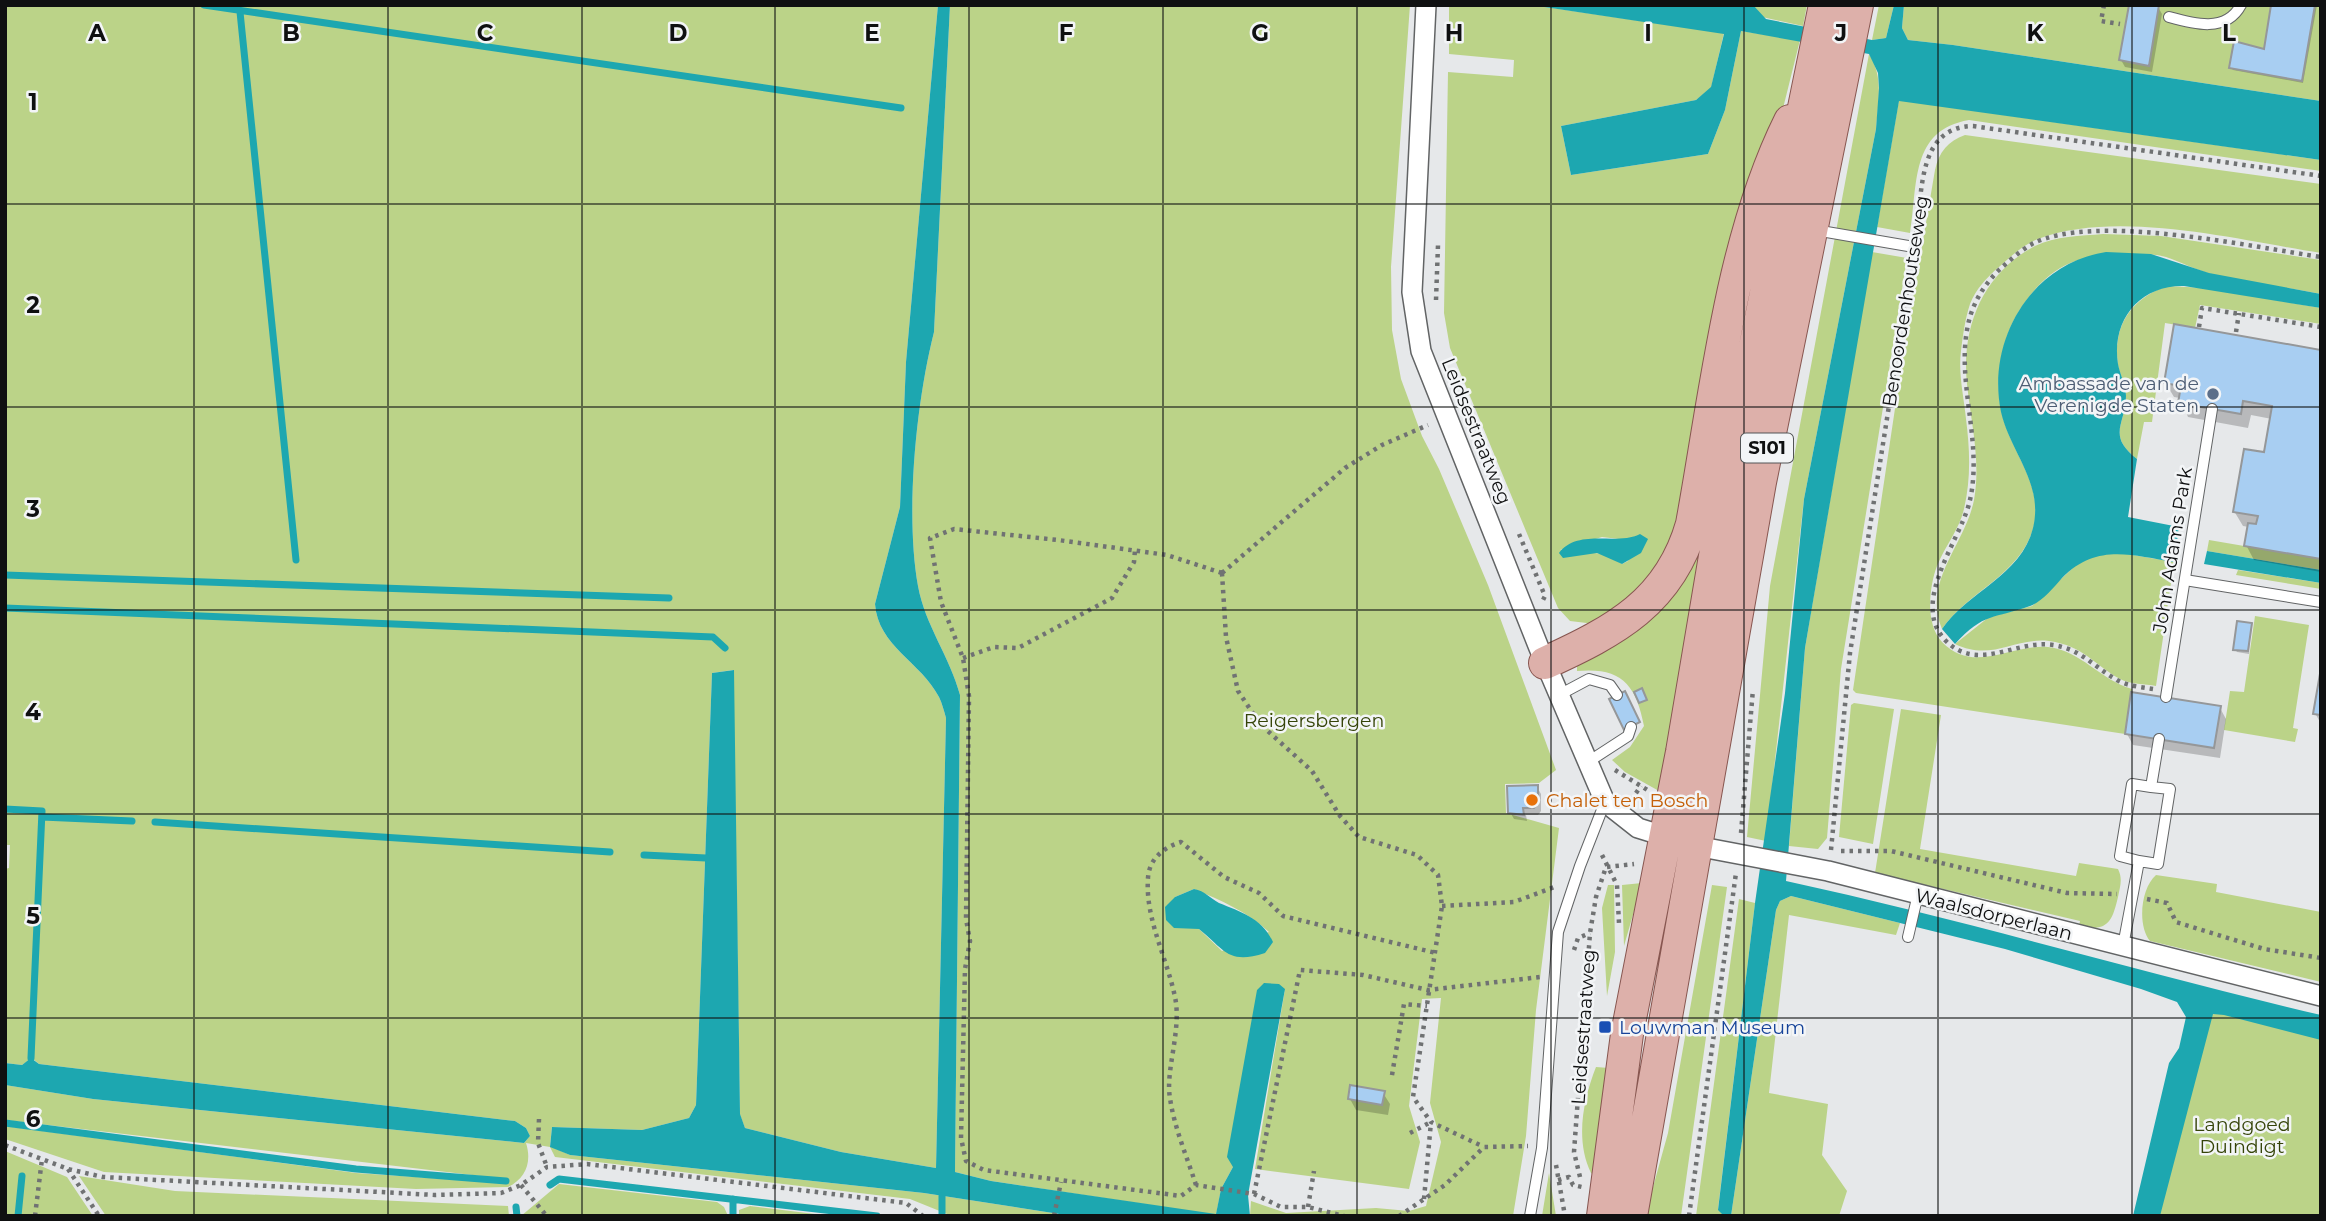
<svg xmlns="http://www.w3.org/2000/svg" width="2326" height="1221" font-family="Montserrat,sans-serif">
<style>
.green{fill:#bbd388;fill-rule:evenodd}
.water{fill:#1da7b0}
.shadow{fill:#0003}
.lines{fill:none;stroke-linecap:round;stroke-linejoin:round}
.stream{stroke:#1da7b0;stroke-width:7}
.building{fill:#a8cef2;stroke:#959799;stroke-width:2}
.lane-casing{stroke:#626465;stroke-width:12}
.street-casing{stroke:#626465;stroke-width:22}
.primary-casing{stroke:#875650;stroke-width:34}
.path{stroke:#707273;stroke-width:4.5;stroke-dasharray:3.5 5;stroke-linecap:butt}
.lane{stroke:#fff;stroke-width:10}
.street{stroke:#fff;stroke-width:19}
.primary{stroke:#ddb0aa;stroke-width:32}
.grid{fill:none;stroke:#0f1011;stroke-width:2;stroke-opacity:0.55}
.service-dot{fill:#5c6f8a;stroke:#f3f5f7;stroke-width:2.5}
.food-dot{fill:#e8710a;stroke:#f3f5f7;stroke-width:2.5}
.transit-dot{fill:#1a4fb4;stroke:#f3f5f7;stroke-width:2.5}
.labels{text-anchor:middle;stroke-width:5;stroke-linejoin:round;paint-order:stroke}
.shield{fill:#f3f5f7;stroke:#535556;stroke-width:2}
.shield-label{font-size:18px;font-weight:bold;fill:#0f1011}
.street-label{font-size:19px;fill:#0f1011;stroke:#f3f5f7}
.service-label{font-size:19px;fill:#4e5e75;stroke:#f3f5f7;text-anchor:end}
.park-label{font-size:19px;fill:#354408;stroke:#f3f5f7}
.food-label{font-size:19px;fill:#c56008;stroke:#f3f5f7;text-anchor:start}
.transit-label{font-size:19px;fill:#164399;stroke:#f3f5f7;text-anchor:start}
.grid-label{font-size:23px;text-anchor:middle;font-weight:bold;fill:#0f1011;stroke:#f3f5f7;stroke-width:5;stroke-linejoin:round;paint-order:stroke}
</style>
<rect width="100%" height="100%" fill="#e6e8ea"/>
<path class="green" d="M5,5H938L906,362L900,507L875,604C878,646 921,662 939,697C942,703 944,711 946,718L936,1168L841,1152L745,1128L740,1115L733,670L712,673L696,1105L689,1118L642,1130L552,1127L550,1146L570,1155L924,1193L1072,1216H952L910,1199L555,1157L550,1147L526,1143C532,1162 526,1178 508,1187L416,1189L104,1172L5,1139V1126L356,1173L505,1183L506,1179L5,1120V1085L93,1099L524,1143L530,1136L526,1128L515,1121L39,1064L32,1058L22,1065L5,1063V869L9,868L10,845H5Z
M950,5H1410L1391,267L1392,330L1401,379L1422,436L1439,469L1488,585L1556,770L1539,783L1505,784L1506,813L1559,828L1536,1010L1526,1136L1513,1216H1250L1251,1201L1286,1213L1376,1208L1409,1211L1426,1206L1441,1142L1430,1103L1441,998L1422,999L1409,1106L1420,1142L1409,1189L1255,1169L1285,989L1233,1167L1221,1189L1216,1215L991,1181L955,1172L960,695C950,657 925,625 918,586C905,514 916,403 934,332ZM1194,889C1222,901 1246,911 1269,932L1222,951L1199,929L1175,897Z
M1449,5H1531L1724,33L1711,88L1696,100L1561,126L1571,175L1708,154L1725,110L1741,31L1800,40L1676,539L1645,587L1595,624L1570,621L1558,608L1450,348L1444,313L1448,72L1513,77L1514,60L1449,54ZM1636,536L1628,561L1622,564L1605,554L1560,550L1602,537L1627,540Z
M1618,5H1807L1803,26L1762,17Z
M1879,5H1894L1886,38L1872,40Z
M1904,5H2321V101L1953,45L1908,40L1902,28Z
M1869,54C1884,77 1878,103 1876,129L1804,499L1766,841L1747,837L1770,586Z
M1899,100L2321,160V171L1969,120C1910,130 1918,184 1910,233L1877,227Z
M1965,135L2321,184V253C2237,240 2118,209 2038,239C2023,245 2011,256 1999,267C1987,277 1976,289 1970,304C1965,319 1963,335 1961,351C1958,374 1964,397 1966,419C1970,450 1971,479 1964,509C1959,530 1945,546 1937,566C1929,587 1925,624 1942,642C1974,675 2010,644 2048,647C2082,651 2100,680 2132,689L2125,734L1856,693L1853,690L1900,375L1935,170C1939,152 1948,141 1965,135Z
M2103,234L2161,236L2321,260V294C2284,287 2247,282 2211,274C2196,270 2181,262 2166,257C2152,253 2138,254 2124,254C2073,255 2048,267 2019,311C2001,339 1994,381 2002,414C2011,453 2045,485 2033,529C2019,576 1968,591 1942,629C1922,581 1965,545 1974,500C1981,461 1971,423 1967,384C1961,327 1983,273 2035,246C2055,236 2081,236 2103,234Z
M1872,252L1907,258L1841,669L1827,838L1818,849L1789,846L1805,648Z
M2167,286L2206,288L2321,308V324L2200,305L2195,328L2165,323L2152,422H2144L2137,459C2106,435 2126,424 2126,396C2126,385 2120,375 2118,365C2112,326 2132,298 2167,286Z
M1704,528L1659,791L1625,772L1612,760L1630,747L1644,726C1636,684 1621,667 1577,671V665Z
M2209,540L2321,559V570L2207,551Z
M2103,554H2127L2174,562L2156,686C2145,684 2130,684 2120,679C2093,664 2084,646 2049,641C2014,637 1992,662 1955,644L1989,617L2032,606L2075,566L2090,557Z
M2238,570L2321,583V589L2236,575Z
M2255,616L2309,625L2293,728L2298,729L2295,742L2224,730L2230,691L2244,692Z
M1854,703L1894,709L1873,844L1839,837L1851,705Z
M1901,709L1941,715L1920,849L2076,876L2079,863L2118,869C2123,879 2120,886 2118,897C2112,923 2107,932 2079,926L2080,921L1875,873Z
M2156,875L2217,884L2216,892L2321,912V982L2150,941C2137,925 2141,888 2156,875Z
M1642,883L1624,946L1622,885Z
M1608,885H1614L1615,952L1607,996L1602,908Z
M1712,885L1727,887L1681,1216H1645L1668,1133Z
M1791,896L1900,923L1896,935L1789,915L1769,1093L1828,1104L1822,1155L1847,1191L1839,1216H1731L1776,910L1780,901Z
M1739,899L1755,903L1718,1209L1724,1216H1696Z
M2195,990L2321,1019V1216H2143Z
M1596,1067L1609,1068L1596,1176L1591,1173C1575,1140 1583,1100 1596,1067Z
M5,1151L67,1177L93,1216H5Z
M1549,1173L1556,1216H1542Z
M79,1176L175,1191L508,1206L509,1216H106Z
M559,1184L717,1202L724,1207L728,1216H521Z
M750,1206L831,1216H739V1210Z"/>
<path class="water" d="M938,5H950L934,332C916,403 905,514 918,586C925,625 950,657 960,695L955,1172L991,1181L1216,1214L1221,1189L1233,1167L1227,1157L1257,990L1264,983L1279,984L1285,989L1248,1195L1250,1216H1072L924,1193L570,1155L550,1147L552,1127L642,1130L689,1118L696,1105L712,673L734,670L740,1114L745,1128L841,1152L936,1168L946,718C944,711 942,703 939,697C921,662 878,646 875,604L900,507L906,362Z
M1531,5H1753L1766,19L1872,40L1886,38L1894,5H1904L1902,28L1908,40L1953,45L2321,101V160L1899,101L1805,648L1786,881C1966,920 2142,973 2321,1015V1040L2224,1015L2213,1014L2160,1216H2133L2169,1063L2179,1048L2186,1017L2177,1002L2141,989L2005,949L1791,896L1780,901L1776,910L1731,1216H1724L1718,1210L1755,903L1785,693L1804,499L1876,129L1879,88L1878,73L1869,54L1741,31L1725,110L1708,154L1571,175L1561,126L1696,100L1711,87L1724,34Z
M2106,252L2151,254L2209,273L2321,294V308L2184,286C2140,285 2111,320 2118,364C2120,375 2126,385 2126,396C2126,424 2106,435 2137,459L2128,517L2179,527L2174,562C2131,555 2096,543 2062,578C2054,587 2042,602 2030,606C1994,619 1984,612 1955,644L1942,629C1968,591 2021,576 2033,528C2044,483 2010,452 2001,412C1986,339 2032,263 2106,252Z
M1640,534L1648,539L1641,553L1622,564L1597,553L1563,558L1559,553C1578,528 1617,546 1640,534Z
M2207,551L2321,570V583L2204,564Z
M1194,889C1205,891 1210,898 1219,903C1241,912 1262,918 1273,942L1265,953C1228,965 1225,950 1199,929L1174,928L1166,920L1165,907L1175,897Z
M31,1058L39,1064L515,1121L526,1128L530,1136L524,1143L93,1099L5,1085V1063L22,1065Z"/>
<path class="shadow" d="M2273,5H2317L2303,83L2233,70L2231,67L2265,51Z
M2158,7L2162,14L2152,72L2125,67L2121,60Z
M2321,352V572L2254,560L2246,545L2249,527L2243,526L2234,511L2266,454L2272,419L2251,415L2248,428L2188,417L2180,398L2174,397L2165,382Z
M2251,624L2249,654L2237,652L2235,649Z
M2321,678V724L2315,713Z
M2220,708L2226,719L2220,758L2133,745L2127,734Z
M1537,787L1541,794V811L1538,815H1526L1527,821L1514,819L1510,812Z
M1383,1093L1390,1104L1388,1115L1356,1110L1350,1099Z"/>
<g class="lines">
<path class="stream" d="M204,5L901,108
M240,12L296,560
M5,575L669,598
M5,608L713,637L725,648
M5,809L42,811L31,1058
M42,817L132,821
M155,822L610,852
M644,855L706,858
M5,1123L356,1169L506,1181
M550,1185L559,1179L877,1216
M942,1196V1216
M733,1199V1216
M516,1207L517,1216
M18,1216L22,1176"/>
</g>
<path class="building" d="M2129,5H2159L2149,66L2119,60Z
M2271,5H2315L2302,81L2229,68L2234,41L2264,49Z
M2174,324L2321,350V559L2244,546L2248,523L2256,524L2258,516L2233,512L2244,449L2264,452L2272,406L2243,401L2241,414L2178,403L2181,386L2164,383Z
M2237,621L2252,623L2248,651L2233,650Z
M2321,668V715L2313,714Z
M1642,688L1647,700L1639,703L1634,692Z
M1625,691L1640,722L1624,730L1609,699Z
M2131,692L2221,706L2214,748L2125,734Z
M1538,785V803L1534,808H1523L1524,815L1508,813L1507,786Z
M1350,1085L1385,1091L1382,1105L1348,1099Z"/>
<g class="lines">
<g class="lane-casing">
<path id="lane" d="M2169,17C2194,24 2226,33 2241,5
M1815,230L1914,247
M2185,580L2321,602
M1559,695L1589,679L1610,685L1617,695
M2166,697L2212,409
M1588,762L1628,736L1631,727
M2139,861L2120,856L2132,784L2151,787
M1908,937L1918,894
M2123,946L2139,861L2158,864L2170,789L2151,787L2159,739
M1530,1216L1542,1148L1558,932L1580,866L1605,802"/>
</g>
<g class="street-casing">
<path id="street" d="M1426,5L1412,292L1421,351L1539,648L1605,802L1638,828L1696,846L1828,871L2321,996"/>
</g>
<g class="primary-casing">
<path id="primary" d="M1545,663C1615,631 1670,602 1692,524C1716,393 1731,240 1790,121
M1603,1216L1627,1034L1682,752L1728,479L1825,5
M1631,1216L1760,482L1857,5"/>
</g>
<path class="path" d="M2104,5L2101,21L2120,24
M1916,234C1923,192 1917,127 1973,126L2321,176
M1436,300L1438,245
M2199,327L2202,308L2321,327
M2236,332L2239,313
M1519,534L1545,596L1543,600
M1222,573L1167,555L1058,540L954,529L930,538L941,602L963,658L969,696L966,919L970,941L965,969L961,1138L966,1161L984,1170L1181,1196L1196,1185L1254,1194L1281,1207H1308L1344,1216
M1222,573L1226,637L1238,691L1260,724L1312,771L1340,816L1359,837L1417,855L1438,875L1442,906L1413,1097L1431,1122L1484,1147
M1222,573L1345,468L1382,445L1428,425
M963,658L994,647L1018,648L1112,598L1134,562L1135,550
M2153,689C2141,687 2127,686 2117,680C2094,667 2081,649 2053,645C2017,639 1978,673 1946,641C1909,604 1959,542 1969,504C1984,446 1957,387 1967,330C1971,306 1982,287 1999,270C2009,261 2020,251 2032,244C2093,212 2252,247 2321,257
M1615,770L1649,791
M1631,800L1641,786
M1741,833L1753,689
M1831,850L1850,653L1912,260
M1841,851H1891L2067,893L2117,894
M1602,855L1617,885L1619,923
M1607,867L1634,864
M2147,899L2167,903L2176,922L2264,949L2321,958
M1442,906L1514,902L1557,886
M1574,950L1578,938L1590,933
M1392,1075L1404,1004L1427,1006
M539,1119L538,1143L547,1167
M1410,1133L1431,1122
M5,1145L68,1169L103,1177L435,1195L501,1193L521,1185L547,1167L587,1164L906,1203L923,1216
M1556,1165L1565,1216
M68,1169L99,1216
M1580,1177L1574,1152L1590,933L1596,897L1606,867
M1558,1180L1569,1177L1573,1185L1582,1187
M521,1185L545,1214
M1196,1185C1187,1157 1174,1127 1170,1098C1165,1071 1182,1030 1175,997C1167,958 1145,919 1148,878C1149,859 1164,847 1181,842L1224,877L1259,893L1283,916L1436,953
M1254,1194L1300,970L1363,975L1428,990L1540,977
M1424,1199L1431,1122
M1308,1207L1314,1171
M35,1216L42,1159
M1054,1216L1061,1182
M1399,1216L1445,1185L1484,1147L1528,1146
M1689,1216L1736,873"/>
<use href="#lane" class="lane"/>
<use href="#street" class="street"/>
<use href="#primary" class="primary"/>
</g>
<path class="grid" d="M194,5V1216M388,5V1216M582,5V1216M775,5V1216M969,5V1216M1163,5V1216M1357,5V1216M1551,5V1216M1744,5V1216M1938,5V1216M2132,5V1216M5,204H2321M5,407H2321M5,610H2321M5,814H2321M5,1018H2321"/>
<circle class="service-dot" cx="2213" cy="394" r="7"/>
<circle class="food-dot" cx="1532" cy="800" r="7"/>
<rect class="transit-dot" x="1598" y="1020" width="14" height="14" rx="3.5"/>
<g class="labels">
<rect class="shield" x="1741" y="433.5" width="52" height="29" rx="5"/>
<g class="shield-label">
<text x="1767" y="454">S101</text>
</g>
<g class="street-label">
<text transform="translate(1905 301) rotate(-81)" y="7">Benoordenhoutseweg</text>
<text transform="translate(1477 431) rotate(68)" y="7">Leidsestraatweg</text>
<text transform="translate(2172 550) rotate(-81)" y="7">John Adams Park</text>
<text transform="translate(1994 914) rotate(14)" y="7">Waalsdorperlaan</text>
<text transform="translate(1583 1027) rotate(-86)" y="7">Leidsestraatweg</text>
</g>
<g class="service-label">
<text x="2199" y="390">Ambassade van de<tspan x="2199" dy="22">Verenigde Staten</tspan></text>
</g>
<g class="park-label">
<text x="1314" y="727">Reigersbergen</text>
<text x="2242" y="1131">Landgoed<tspan x="2242" dy="22">Duindigt</tspan></text>
</g>
<g class="food-label">
<text x="1546" y="807">Chalet ten Bosch</text>
</g>
<g class="transit-label">
<text x="1619" y="1034">Louwman Museum</text>
</g>
</g>
<g class="grid-label">
<text x="97" y="41">A</text>
<text x="291" y="41">B</text>
<text x="485" y="41">C</text>
<text x="678" y="41">D</text>
<text x="872" y="41">E</text>
<text x="1066" y="41">F</text>
<text x="1260" y="41">G</text>
<text x="1454" y="41">H</text>
<text x="1648" y="41">I</text>
<text x="1841" y="41">J</text>
<text x="2035" y="41">K</text>
<text x="2229" y="41">L</text>
<text x="33" y="110">1</text>
<text x="33" y="313">2</text>
<text x="33" y="517">3</text>
<text x="33" y="720">4</text>
<text x="33" y="924">5</text>
<text x="33" y="1127">6</text>
</g>
<rect width="2326" height="1221" fill="none" stroke="#0f1011" stroke-width="14"/>
</svg>
